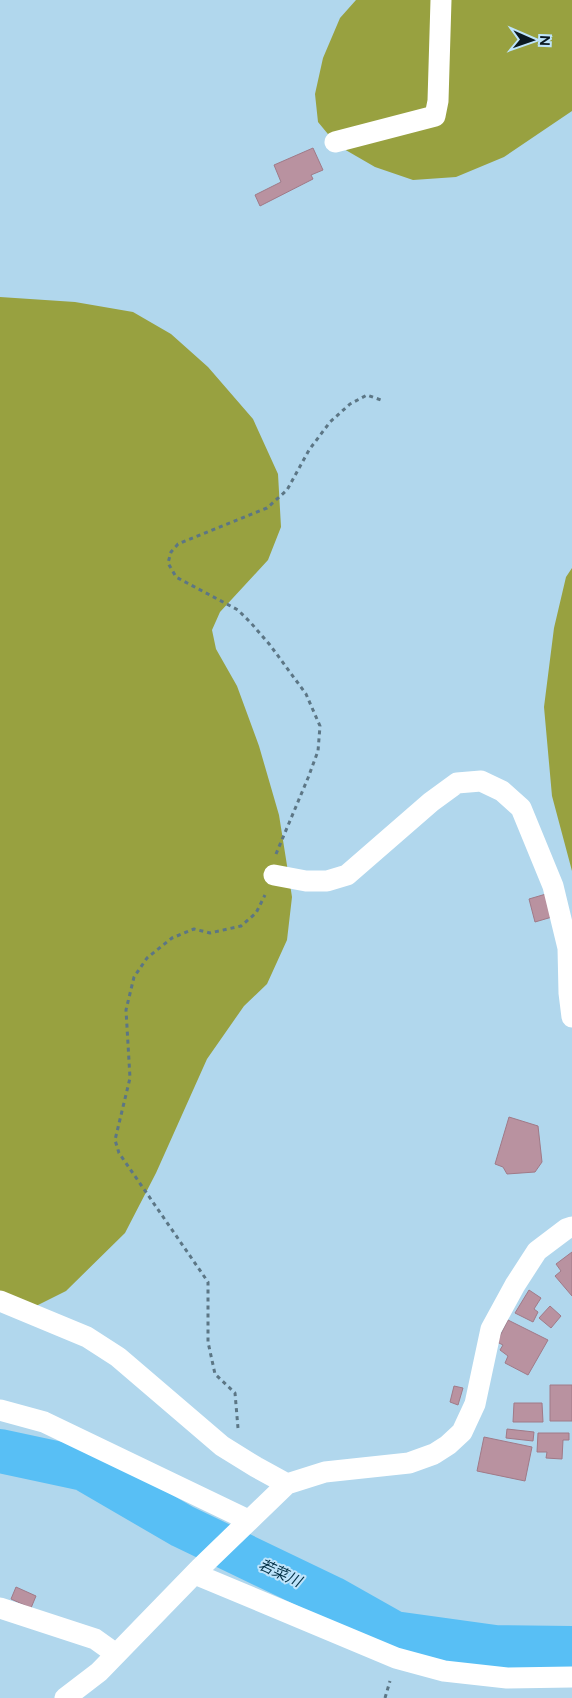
<svg xmlns="http://www.w3.org/2000/svg" width="572" height="1698" font-family="Figtree,'Noto Sans JP',sans-serif">
<style>
.forest{fill:#98a140}
.lines{fill:none;stroke-linecap:round;stroke-linejoin:round}
.river{stroke:#58bff5;stroke-width:44}
.building{fill:#b992a0;stroke:#a07a88}
.path{stroke:#5c7685;stroke-width:3;stroke-dasharray:4 4;stroke-linecap:butt}
.minor{stroke:#fff;stroke-width:21}
.labels{text-anchor:middle;stroke-width:4;stroke-linejoin:round;paint-order:stroke}
.water-label{font-size:15px;font-style:italic;fill:#002e43;stroke:#bee4fb}
</style>
<rect width="100%" height="100%" fill="#b1d7ed"/>
<path class="forest" d="M356,0H572V111L504,157L456,177L413,180L375,167L337,145L318,122L315,94L323,58L340,18Z
M0,297L75,302L133,312L171,334L208,367L253,419L278,474L281,527L268,560L220,612L212,630L216,649L237,686L259,746L279,815L292,897L287,940L267,984L244,1006L207,1059L156,1173L125,1233L66,1291L36,1306L0,1307Z
M572,568V871L552,796L544,707L554,628L566,577Z"/>
<g class="lines">
<path class="river" d="M0,1451L84,1469L182,1526L332,1598L394,1633L495,1647L572,1648"/>
</g>
<path class="building" d="M313,148L323,170L311,175L313,179L260,206L255,195L281,182L274,165Z
M546,894L552,917L535,922L529,899Z
M509,1117L538,1126L542,1162L535,1172L507,1174L503,1167L495,1164Z
M572,1252V1296L555,1276L561,1271L556,1264Z
M529,1290L541,1298L534,1309L538,1312L533,1322L515,1313Z
M550,1306L561,1316L551,1328L539,1318Z
M508,1320L548,1340L528,1375L505,1363L508,1356L500,1350L503,1345L497,1342Z
M550,1385H572V1421H550Z
M454,1386L463,1388L458,1405L450,1402Z
M514,1403H542L543,1422H513Z
M507,1429L534,1432L533,1441L506,1438Z
M538,1433H569V1440H563L562,1459L546,1458L547,1452H537Z
M484,1437L532,1447L525,1481L477,1471Z
M16,1587L36,1596L31,1608L11,1599Z"/>
<g class="lines">
<path class="path" d="M276,854L308,778L318,751L320,726L306,694L270,645L251,623L238,610L176,577L168,563L171,552L178,544L267,508L287,490L309,450L330,422L350,404L367,395L381,400
M238,1428L235,1393L215,1374L208,1342V1282L119,1153L115,1140L130,1078L126,1010L134,977L147,958L172,938L194,929L210,933L241,926L256,913L265,895
M385,1698L390,1681"/>
<path class="minor" d="M335,142L435,116L438,101L441,0
M274,875L306,881H327L347,875L431,802L457,783L481,781L502,791L521,808L553,886L568,948L569,993L572,1017
M0,1301L87,1337L118,1357L222,1446L256,1467L287,1484
M0,1410L44,1422L248,1520
M195,1574L396,1658L444,1671L507,1678L572,1677
M0,1608L95,1639L116,1654
M65,1698L99,1672L200,1568L287,1484L325,1472L409,1463L434,1454L448,1445L462,1432L475,1404L491,1329L515,1285L537,1251L566,1229L572,1227"/>
</g>
<g class="labels">
<g class="water-label">
<text transform="translate(280 1573) rotate(25)" y="5">若菜川</text>
</g>
</g>
<g transform="translate(532 40) rotate(92)" stroke="#bee4fb" stroke-width="4" paint-order="stroke">
<path d="M0-4L9 19L0 12L-9 19Z" fill="#0b1921"/>
<text y="-8" font-size="14" font-weight="bold" text-anchor="middle" fill="#0b1921">N</text>
</g>
</svg>
